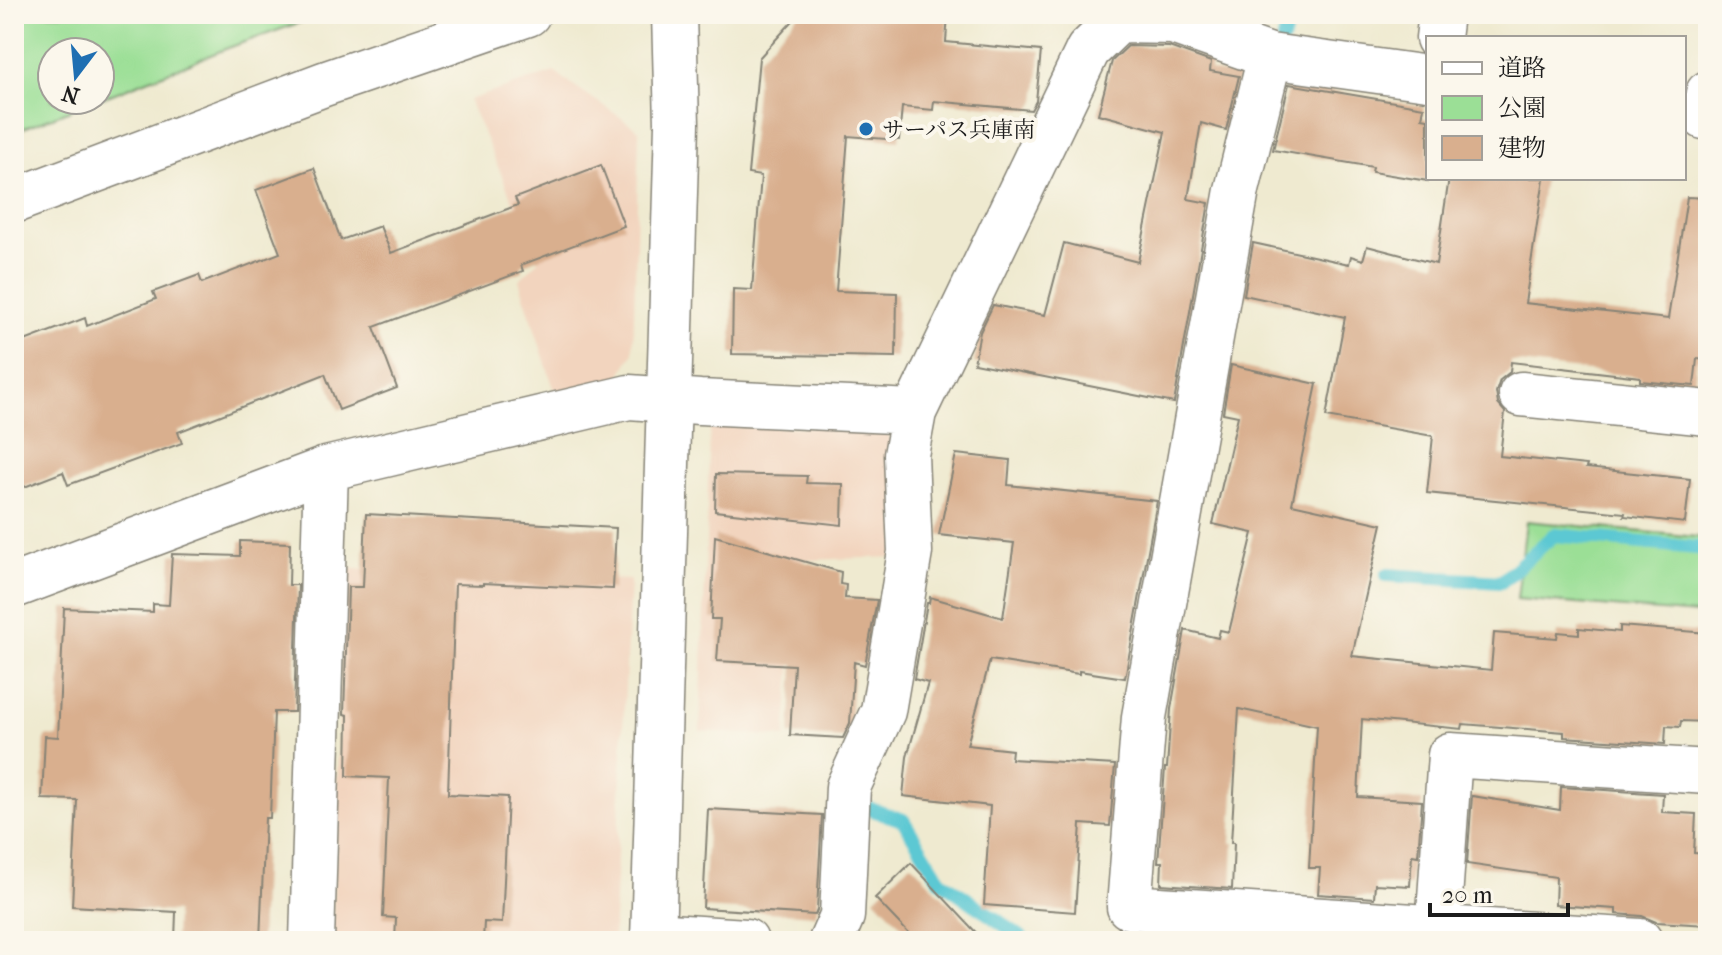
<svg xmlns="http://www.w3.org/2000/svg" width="1722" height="955" font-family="'IM FELL French Canon','Noto Serif JP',serif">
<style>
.built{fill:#f2d4be}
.green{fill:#9bdf96;stroke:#5c7e59;stroke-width:2}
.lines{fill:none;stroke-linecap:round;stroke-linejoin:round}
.stream{stroke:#5cc8d3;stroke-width:14}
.building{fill:#d9af8e}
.street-casing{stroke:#868376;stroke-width:47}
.secondary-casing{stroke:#868376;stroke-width:47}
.street{stroke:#fff;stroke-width:44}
.secondary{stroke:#fff;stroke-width:44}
.poi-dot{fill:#1f6fb2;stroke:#fbf7ec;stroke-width:3}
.labels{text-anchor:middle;stroke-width:8;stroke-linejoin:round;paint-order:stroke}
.poi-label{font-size:22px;fill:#1c1c1c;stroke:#fbf7ec;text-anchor:start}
</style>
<rect width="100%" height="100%" fill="#fbf7ec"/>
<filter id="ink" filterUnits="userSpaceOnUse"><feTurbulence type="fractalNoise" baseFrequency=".0125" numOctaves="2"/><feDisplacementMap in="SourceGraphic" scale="16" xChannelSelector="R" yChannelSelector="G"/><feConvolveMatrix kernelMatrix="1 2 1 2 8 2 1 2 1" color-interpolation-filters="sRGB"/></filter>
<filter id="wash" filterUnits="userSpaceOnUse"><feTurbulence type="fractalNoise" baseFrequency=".006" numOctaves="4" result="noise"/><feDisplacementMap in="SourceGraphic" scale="32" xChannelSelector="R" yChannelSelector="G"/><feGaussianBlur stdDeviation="1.8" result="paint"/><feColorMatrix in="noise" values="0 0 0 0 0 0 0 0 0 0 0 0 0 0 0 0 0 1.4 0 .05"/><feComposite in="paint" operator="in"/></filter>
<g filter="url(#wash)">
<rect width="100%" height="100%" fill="#efead0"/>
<path class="built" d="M554,72L639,130L633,353L619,378L555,392L519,280L539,261L469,100Z
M710,427H883L897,449V557L801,560L785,737L700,731Z
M344,568L630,580L613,941H332Z"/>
<path class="green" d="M14,14H324L228,48L100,99V52H52V100H96L14,132Z
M1526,521L1708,538V615L1517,599Z"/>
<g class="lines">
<path class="stream" d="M1283,39L1290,14
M1387,575L1501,582L1554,535L1708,549
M861,806L903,820L940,880L1021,937L1023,941"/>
</g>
<g id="blocks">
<path class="building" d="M799,14H948L946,42L1041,51L1036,101L1031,110L934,101L933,110L902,107L899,140L848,136L836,291L897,293L896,357L732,354L733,289L752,290L761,176L748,174L759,58Z
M1128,46L1169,47L1211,62L1210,71L1239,76L1226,130L1201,123L1188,199L1209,203L1174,403L974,363L980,332L993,305L1045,315L1064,243L1138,262L1165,132L1098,114L1112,61Z
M1289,84L1424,107L1422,118L1428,119V181L1372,172L1373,167L1273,150Z
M601,165L624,226L521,265L523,271L374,327L397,388L339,410L325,374L178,432L182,443L68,485L63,472L14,491V345L85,318L87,326L156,299L153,292L199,275L202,283L280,253L256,190L314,168L341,240L380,226L391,253L518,205L515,198Z
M1449,178H1544L1525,303L1668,319L1687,197L1708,198V360L1697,359L1694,386L1640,381V377L1511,362L1510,372L1500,380L1496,392L1498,404L1505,412L1500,456L1587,465L1586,468L1690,479L1685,523L1624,516L1625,513L1427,493L1433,436L1326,417L1345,317L1244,295L1253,243L1349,264L1351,256L1363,260L1367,246L1436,264Z
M1231,365L1317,384L1292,504L1382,524L1352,656L1491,670L1494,633L1557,638L1558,632L1579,634V628L1620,632V626L1708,633V722L1681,721L1680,727L1666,726L1665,744L1564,737V732L1463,724L1462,729L1362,719L1358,797L1422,801L1418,856L1412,855L1410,886L1375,884L1374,898L1318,894L1320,868H1309L1317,726L1239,709L1231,843H1234L1232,889L1161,884L1162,862H1158L1165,768H1167L1171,709L1185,630L1218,638L1220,630L1229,632L1253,533L1213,524L1238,416L1223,413Z
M956,454L1010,460L1008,485L1157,501L1125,678L1079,671V674L990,660L967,745L1012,750L1011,759L1115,765L1110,826L1081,824L1075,912L984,905L990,806L903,796L907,757L928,683L914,679L927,603H929L930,597L1003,618L1014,543L939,535Z
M716,474L807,476L806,483L843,484L842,525L715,511Z
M366,514L616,528L613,589L483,583V585L455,584L448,794L508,797L502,923L484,922L483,941H395L396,918L383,917L389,778L347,776L348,715L344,714L348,587H363Z
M715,536L841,572L840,584L846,585L845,598L877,600L865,665L854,662L850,723L843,738L790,735L794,665L717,661L720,619H711Z
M240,541L290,543L289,585H298L294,712H274L270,818H265L260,941H175L176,912L72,906L77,800L42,799L45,736L58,737L64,608L153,612V604L169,605L172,554L240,556Z
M1561,787L1663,794L1662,812L1696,814L1694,853L1708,854V925L1656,922L1642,916L1616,914V909L1555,905L1556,877L1467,864L1472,796L1560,810Z
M708,809L822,815L817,910L815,915L703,908Z
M911,863L984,941H916L875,898Z"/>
</g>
</g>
<g filter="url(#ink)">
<use href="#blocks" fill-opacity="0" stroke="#868376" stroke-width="2"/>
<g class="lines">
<g class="street-casing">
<path id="street" d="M1438,38L1441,14
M1270,56L1237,190L1144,717L1129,907L1640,941
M1704,117L1708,93
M1521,394L1708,413
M14,586L326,469L629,397L700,402L914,412
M1438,927L1450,755L1708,772
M653,935L746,941
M312,941L326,469
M831,941L842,916L848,787L883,711L910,552L906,455L914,412L1088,50L1118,21L1173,22L1270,56L1428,78"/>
</g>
<g class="secondary-casing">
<path id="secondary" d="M14,201L324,84L528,14
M653,941L677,124L674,14"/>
</g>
<use href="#street" class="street"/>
<use href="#secondary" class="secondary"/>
</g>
</g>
<circle class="poi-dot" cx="866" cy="129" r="8"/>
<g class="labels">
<g class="poi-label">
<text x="882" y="137">サーパス兵庫南</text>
</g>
</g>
<rect width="1722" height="955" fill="none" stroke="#fbf7ec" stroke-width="48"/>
<rect x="1426" y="36" width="260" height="144" fill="#fbf7ec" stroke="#a29f99" stroke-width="2"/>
<rect x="1442" y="62" width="40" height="12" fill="#ffffff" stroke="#a29f99" stroke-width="2"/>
<text x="1498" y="76" font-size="24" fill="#1c1c1c">道路</text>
<rect x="1442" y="96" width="40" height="24" fill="#9bdf96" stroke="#a29f99" stroke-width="2"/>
<text x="1498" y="116" font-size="24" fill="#1c1c1c">公園</text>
<rect x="1442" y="136" width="40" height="24" fill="#d9af8e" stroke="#a29f99" stroke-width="2"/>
<text x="1498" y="156" font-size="24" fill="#1c1c1c">建物</text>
<g transform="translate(76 76) rotate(196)"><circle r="38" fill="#fbf7ec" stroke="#a29f99" stroke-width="2"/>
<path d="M0-6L14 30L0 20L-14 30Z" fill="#1f6fb2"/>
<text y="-12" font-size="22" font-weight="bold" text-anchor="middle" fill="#1c1c1c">N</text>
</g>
<path d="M1430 903v12h138v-12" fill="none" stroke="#1c1c1c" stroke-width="4"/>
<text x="1442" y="903" font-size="24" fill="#1c1c1c" stroke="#fbf7ec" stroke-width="6" paint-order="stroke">20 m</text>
</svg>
